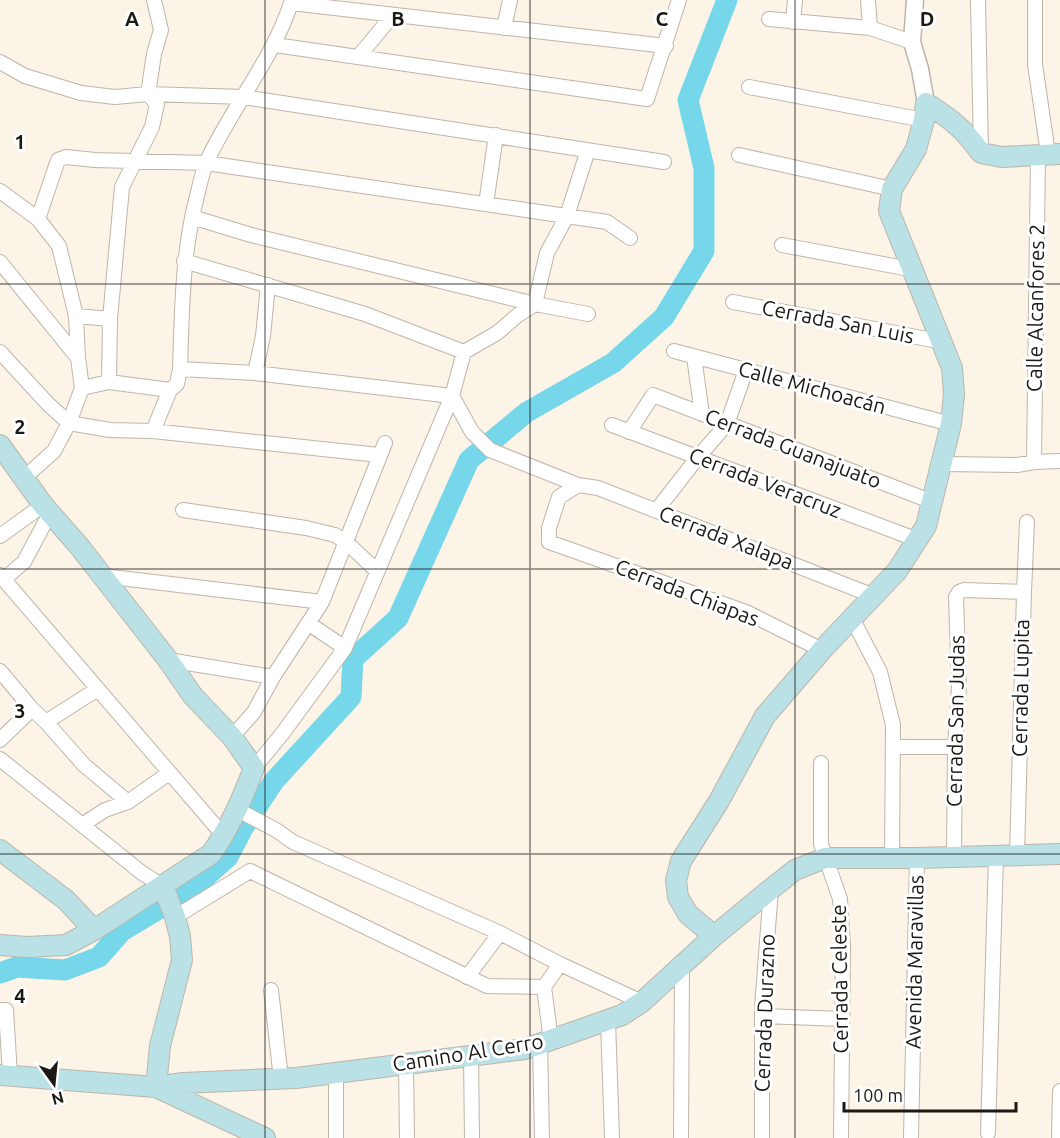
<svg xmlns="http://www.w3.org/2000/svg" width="1060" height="1138" font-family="Ubuntu,sans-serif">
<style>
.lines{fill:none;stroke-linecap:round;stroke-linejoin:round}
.river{stroke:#75d7e9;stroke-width:21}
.minor-casing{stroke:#bcb5a9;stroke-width:16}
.tertiary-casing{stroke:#bcb5a9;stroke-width:19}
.secondary-casing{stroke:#bcb5a9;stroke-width:22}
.minor{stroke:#fff;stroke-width:14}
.tertiary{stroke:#fff;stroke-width:16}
.secondary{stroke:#b9e1e6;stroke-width:20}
.grid{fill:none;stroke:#1c1915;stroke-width:1.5;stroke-opacity:0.55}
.labels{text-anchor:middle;stroke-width:6;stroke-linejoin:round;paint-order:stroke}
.street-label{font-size:21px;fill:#1c1915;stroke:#fff}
.grid-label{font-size:20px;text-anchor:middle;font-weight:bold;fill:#1c1915;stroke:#fff;stroke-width:6;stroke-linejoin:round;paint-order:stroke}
</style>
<rect width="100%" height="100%" fill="#fcf4e7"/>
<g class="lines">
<path class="river" d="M0,973L17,967L65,970L99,957L122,931L192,889L228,857L243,828L274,781L351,697L353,659L398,618L469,460L527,412L613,363L664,317L704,251V168L688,100L727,0"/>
<g class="minor-casing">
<path id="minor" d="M868,0L870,28
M978,0L981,153
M1035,0V64L1048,154
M291,3L666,46
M769,19L870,28L912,42
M793,22L795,0
M504,28L510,0
M275,45L647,99L679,0
M358,57L393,15
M0,62L25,76L81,93L115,97L148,94L244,97L664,162
M749,87L924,120
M739,155L892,189
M0,191L38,219L59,246L76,316L78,358L82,388L69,423L54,451L24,478
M486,204L496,135
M192,217L251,235L535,304L588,314
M38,219L58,160L66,157L95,160L206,163L607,222L630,238
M782,245L915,270
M184,261L365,314L464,352
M0,262L78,358
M733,302L943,342
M76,316L110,319
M674,351L951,424
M0,352L48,404L69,423L110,430L153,431L379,455
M694,357L702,414
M180,369L255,373L452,396L472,432L490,450L578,485L598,488L874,596
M255,373L263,336L268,285
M109,382L110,319L122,187L152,127L157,104L148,94L154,54L161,30L154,0
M82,388L109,382L170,390
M612,425L918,540
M153,431L170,390L177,384L180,369C182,311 182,253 197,196C200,185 202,172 207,161C233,105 273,60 292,0
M629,432L653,395L933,502
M1034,462L1038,155
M942,464L1017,465L1034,462L1060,461
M578,485L559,497L549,528V542L746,612L822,650
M183,510L306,528L335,535L346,542L377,571
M656,511L698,457L727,424L746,370
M0,536L43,505
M0,575L224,836
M103,576L322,602
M0,579H4L24,562L50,513
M852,618L880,672L893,725L892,858
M308,623L345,648
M168,660L273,677
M0,671L32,709L46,722L84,765L128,802
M46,722L96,690
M232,737L254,712L273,677L322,602L385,443
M0,740L32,709
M893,747H955
M0,759L142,873L163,886
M821,763V844L840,899L843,947L841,1138
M254,768L282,734L345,648L452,396L464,352L497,333L518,315L535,304L547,253L567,216L588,150
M238,810L276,830L293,842L500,933L560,964L642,1002
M82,825L105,810L128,802L169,773
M1017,855L1024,592L1027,522
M954,857L955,747L959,687L956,597L959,592L964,590L1024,592
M175,917L250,871L487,986L544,987L560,964
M467,977L500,933
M544,987L551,1041
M271,990L281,1079
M0,1010H6L10,1075
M763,1016L842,1019
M608,1021L612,1138
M540,1044L542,1138
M471,1056L472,1138
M406,1064L407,1138
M988,1133L996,855
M336,1138V1073
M681,1138L682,966
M762,1138V1007L771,889
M911,1138L917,858
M1059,1138L1060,1091"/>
</g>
<g class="tertiary-casing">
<path id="tertiary" d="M915,0L912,42L920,69L926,103"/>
</g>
<g class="secondary-casing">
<path id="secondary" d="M0,445L43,505L79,546L168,660L193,696L232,737L254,768C242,799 230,827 211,854L94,930L66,945L28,947L0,945
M0,850L66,900L94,930
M714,936L688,914L678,897L676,880L681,861L719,801L765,716L822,650L897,571L926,526L951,424L954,394L952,368L889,211L892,189L916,149L924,120L926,103C951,119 964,129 981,153L1002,157L1060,154
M0,1075L156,1087L265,1138
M156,1087L183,1083L296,1078L525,1049L622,1015L642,1002L714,936L771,889L795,870L825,858H917L1060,854
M156,1087L160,1046L182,960L180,936L175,917L163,886"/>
</g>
<use href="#minor" class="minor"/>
<use href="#tertiary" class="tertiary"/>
<use href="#secondary" class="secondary"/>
</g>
<path class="grid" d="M265,0V1138M530,0V1138M795,0V1138M0,284H1060M0,569H1060M0,854H1060"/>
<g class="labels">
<g class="street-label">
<text transform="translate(1036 308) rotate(-89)" y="7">Calle Alcanfores 2</text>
<text transform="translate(838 322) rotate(11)" y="7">Cerrada San Luis</text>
<text transform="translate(812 388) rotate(15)" y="7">Calle Michoacán</text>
<text transform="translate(793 449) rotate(21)" y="7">Cerrada Guanajuato</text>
<text transform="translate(765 483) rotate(21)" y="7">Cerrada Veracruz</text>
<text transform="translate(726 538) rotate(21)" y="7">Cerrada Xalapa</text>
<text transform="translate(687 593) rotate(21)" y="7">Cerrada Chiapas</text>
<text transform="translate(1021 688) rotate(-89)" y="7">Cerrada Lupita</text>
<text transform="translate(956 721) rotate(-89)" y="7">Cerrada San Judas</text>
<text transform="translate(915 962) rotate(-89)" y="7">Avenida Maravillas</text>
<text transform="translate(840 979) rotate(-91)" y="7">Cerrada Celeste</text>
<text transform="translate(765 1013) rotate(-88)" y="7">Cerrada Durazno</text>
<text transform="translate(468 1053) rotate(-9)" y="7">Camino Al Cerro</text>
</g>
</g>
<g class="grid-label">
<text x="132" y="26">A</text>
<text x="398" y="26">B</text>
<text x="662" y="26">C</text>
<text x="927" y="26">D</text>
<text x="20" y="149">1</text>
<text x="20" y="434">2</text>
<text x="20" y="718">3</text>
<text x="20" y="1003">4</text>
</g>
<g transform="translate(54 1084) rotate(165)" stroke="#ffffff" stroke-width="4.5" paint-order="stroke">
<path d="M0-4.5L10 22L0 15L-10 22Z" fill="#1c1915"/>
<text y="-9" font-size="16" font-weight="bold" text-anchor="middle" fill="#1c1915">N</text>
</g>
<path d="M844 1102v9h172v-9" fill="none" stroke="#1c1915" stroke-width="3"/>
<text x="853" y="1102" font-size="18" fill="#1c1915" stroke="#ffffff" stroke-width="4.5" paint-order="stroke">100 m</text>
</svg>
